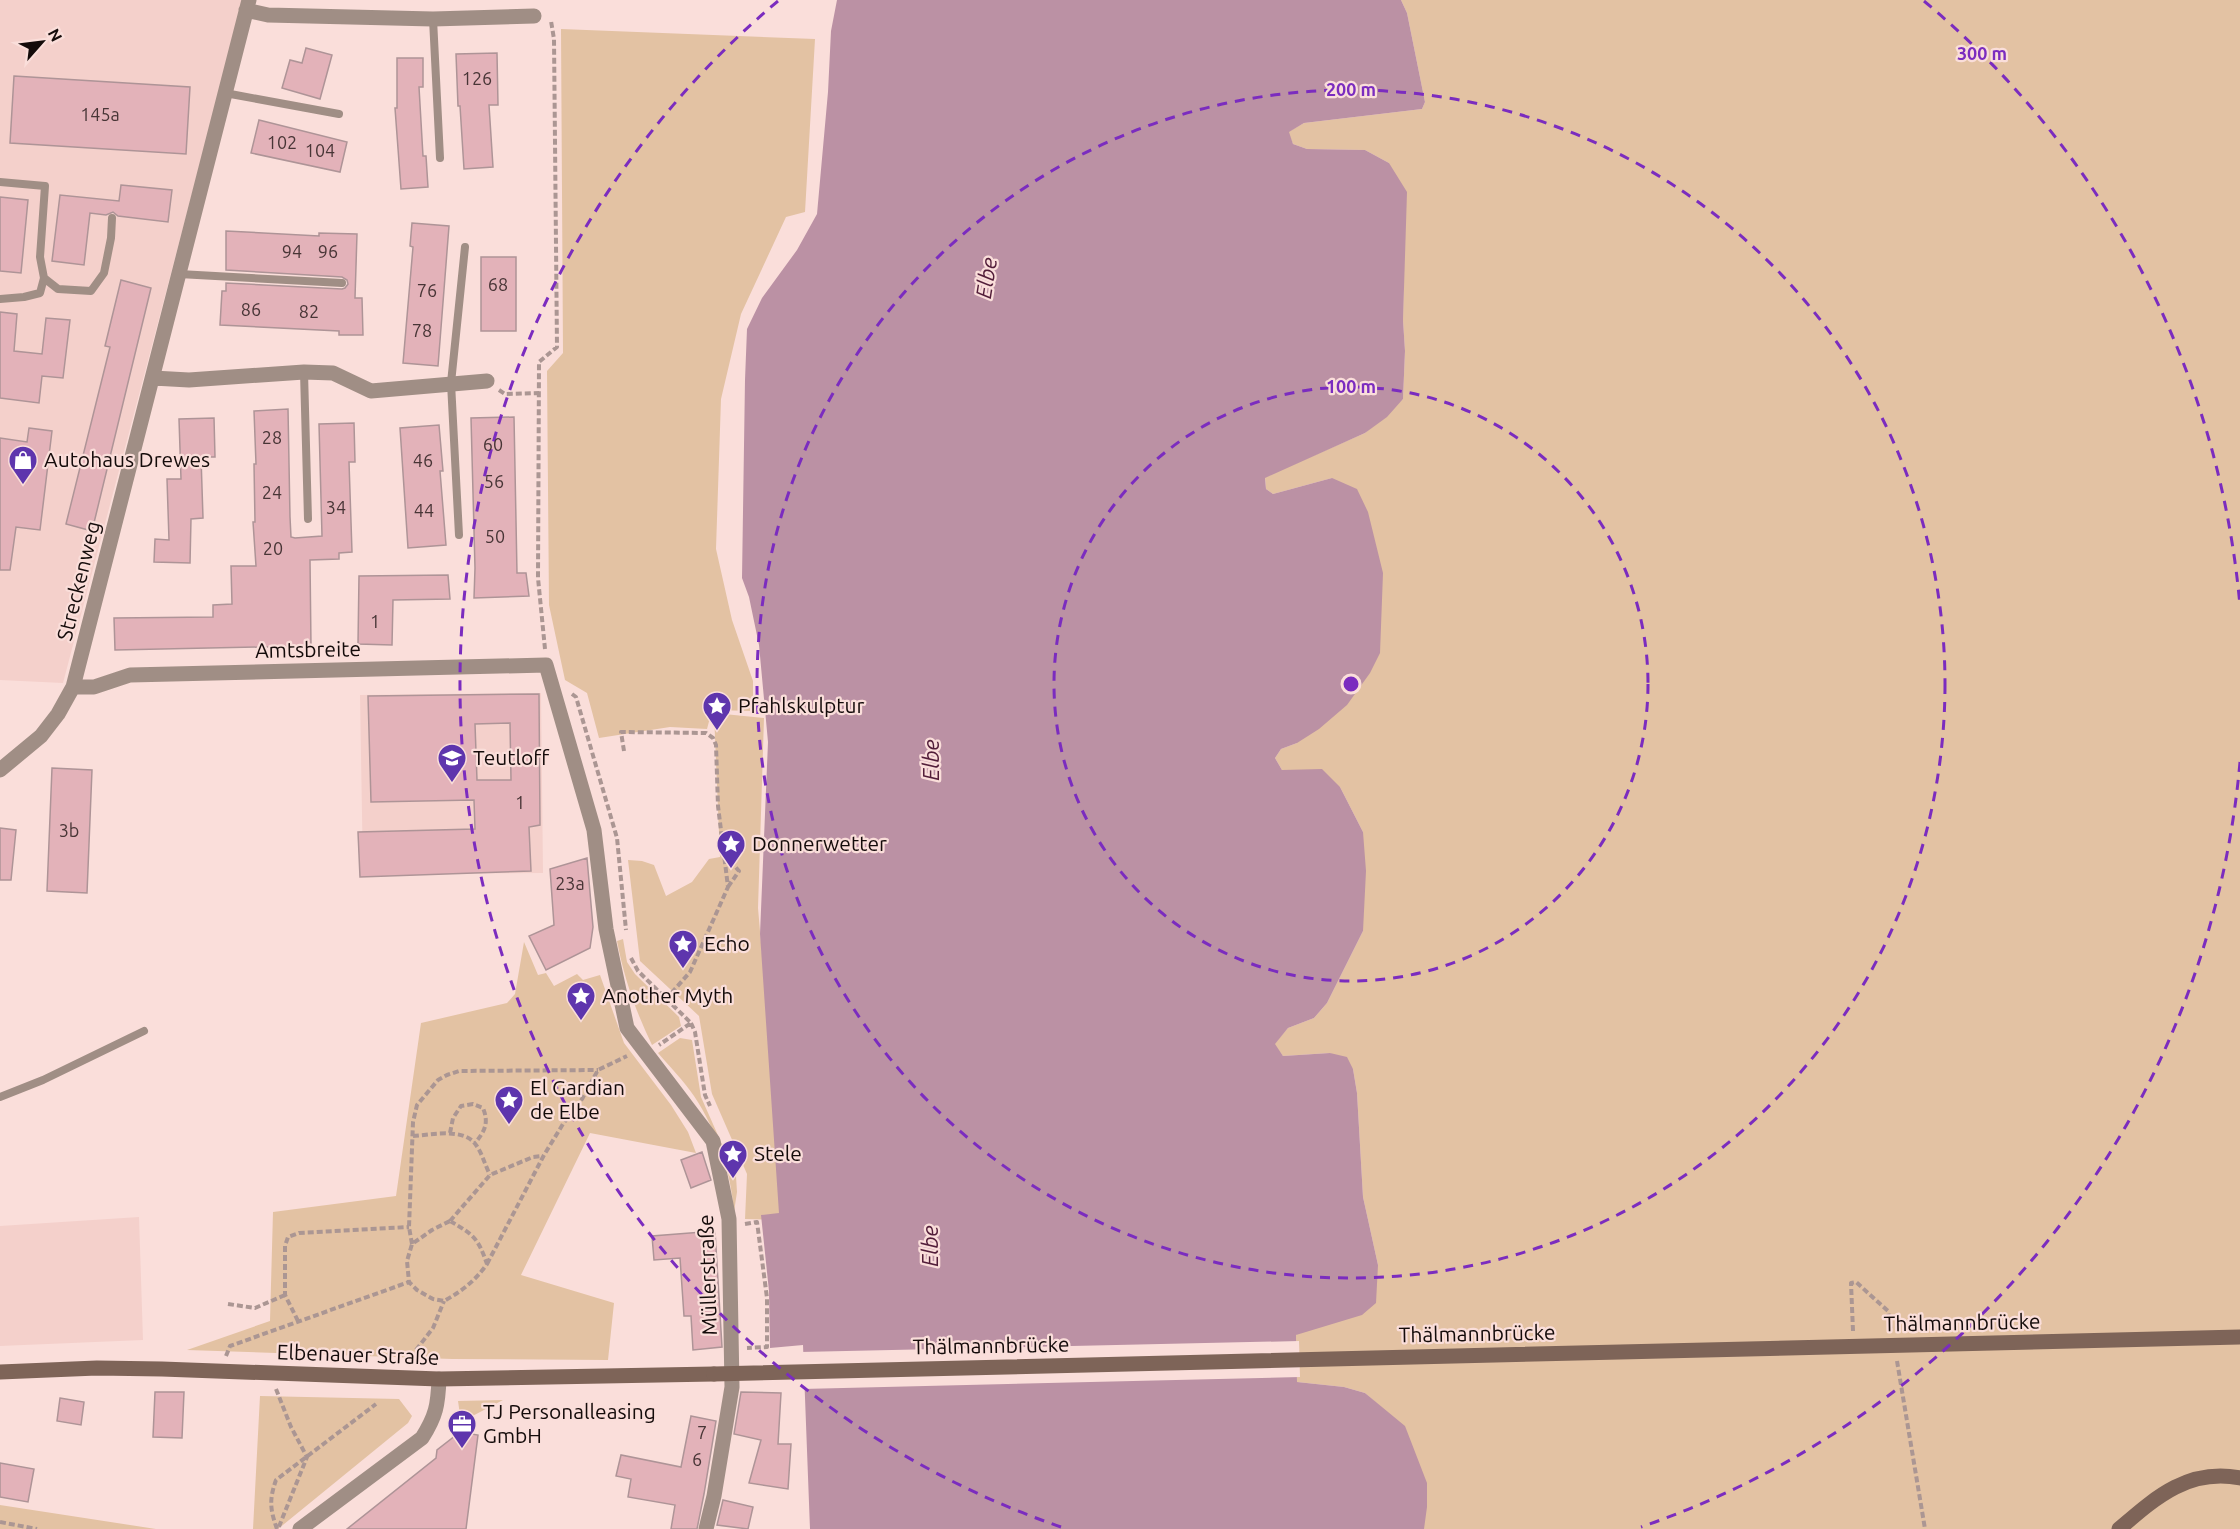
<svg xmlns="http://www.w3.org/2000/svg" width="2240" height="1529" font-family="Ubuntu,sans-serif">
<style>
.built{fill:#f4d0cb}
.green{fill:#e3c2a3}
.water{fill:#bb91a4}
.pier{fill:#fadeda}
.building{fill:#e3b2b9;stroke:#ae9497;stroke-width:1.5;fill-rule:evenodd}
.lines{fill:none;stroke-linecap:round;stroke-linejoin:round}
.path{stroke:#ab9693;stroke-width:4;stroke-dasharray:6 3;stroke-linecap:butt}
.lane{stroke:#a08e85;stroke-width:8}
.street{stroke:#a08e85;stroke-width:15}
.secondary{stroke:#7e6458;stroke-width:15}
.secondary-bridge{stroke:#7e6458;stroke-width:15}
.ring{fill:none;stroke:#7b2cbf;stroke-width:3;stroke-dasharray:10 8}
.labels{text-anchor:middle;stroke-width:4.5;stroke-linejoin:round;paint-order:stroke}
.number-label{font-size:18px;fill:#483536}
.poi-label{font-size:21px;fill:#140b0a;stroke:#fadeda;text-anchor:start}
.street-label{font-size:21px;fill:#140b0a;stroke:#fadeda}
.water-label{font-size:22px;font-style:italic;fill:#521d39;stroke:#fadeda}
.centre{fill:#7b2cbf;stroke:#fadeda;stroke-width:3}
.ring-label{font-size:18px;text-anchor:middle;font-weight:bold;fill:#7b2cbf;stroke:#fadeda;stroke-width:4.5;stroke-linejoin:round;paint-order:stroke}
</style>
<rect width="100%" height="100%" fill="#fadeda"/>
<path class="built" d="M0,0H243L63,683L0,680Z
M541,693L543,873L363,874L360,695Z
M139,1217L143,1340L0,1346V1226Z"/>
<path class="green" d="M1401,0H2240V1529H1424L1381,1407L1365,1393L1344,1387L1297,1382L1296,1335L1378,1265L1363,1197L1357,1093L1353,1069L1330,1053L1283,1056L1274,1044L1288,1028L1314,1018L1327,1003L1363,931V832L1340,787L1282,770L1275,758L1281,749L1297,743L1332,478L1273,494L1266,489L1265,477L1365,433L1403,399L1405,351L1403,320L1404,262L1389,163L1365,150L1307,149L1293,144L1288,132L1304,123L1422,109L1425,102L1407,13Z
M561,29L815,39L805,212L786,217L741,314L721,399L716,549L732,620L753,681V711L712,710L707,729L670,727L599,738L587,693L565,680L549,605L547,371L563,353Z
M714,713L764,718L758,908L785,1220L745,1219L747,1174L712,1094L699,1016L640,961L628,860L642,861L654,865L666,896L692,882L709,859L720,857Z
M623,939L627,962L635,974L679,1017L681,1026L652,1045C636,1012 624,978 617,941Z
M524,942L538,975L546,973L554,986L577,974L583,980L600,975L624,1043L671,1105L688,1132L696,1153L590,1133L521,1275L614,1303L608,1360L452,1359L187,1350L270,1321L273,1212L396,1196L421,1023L507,1003L515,994Z
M680,1038L692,1040L701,1097L736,1176L737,1192L734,1212C731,1171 717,1131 694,1096C684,1081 670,1067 658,1053Z
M260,1396L399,1399L412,1416L408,1423L278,1529H253Z
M503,1400L461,1422L458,1401Z
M0,1505L156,1529H0Z"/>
<path class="water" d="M837,0H1401L1407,13L1425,102L1422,109L1304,123L1289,132L1293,144L1307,149L1365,150L1389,163L1407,192L1403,320L1405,351L1403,399L1387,417L1365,433L1265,478L1266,489L1273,494L1332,478L1357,489L1368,512L1383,573L1380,653L1370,673L1347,705L1319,729L1297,743L1281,749L1275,758L1282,770L1322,769L1340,787L1363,832L1366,871L1363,931L1327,1003L1314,1018L1288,1028L1275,1044L1283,1056L1330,1053L1347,1057L1353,1069L1357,1093L1363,1197L1378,1265L1376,1303L1362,1315L1296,1335L1297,1382L1344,1387L1365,1393L1405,1426L1427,1483V1507L1424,1529H810L803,1345L770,1348L769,1291L761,1215L779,1213L760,934L768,742L759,645L749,597L742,578L745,380L747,329L762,298L797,250L817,214L828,92L831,31Z"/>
<path class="pier" d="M1299,1341L1300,1377L802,1389L800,1352Z"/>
<path class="building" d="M306,48L332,55L320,99L282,88L290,60L302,63Z
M497,53L498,105H489L493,167L464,169L460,106H458L456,54Z
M397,58H423V87H419L423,156H426L428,187L401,189L395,108H397Z
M14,76L190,87L186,154L10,143Z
M259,120L347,142L340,172L251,153Z
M121,185L172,190L168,222L118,216L113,212L106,215L90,213L84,265L52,261L60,195L119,201Z
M0,197L28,200L21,273L0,271Z
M412,223L449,226L438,366L403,363L413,247L410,246Z
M226,231L319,236V233L357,234L355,298H362L363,335H339V331L220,325L222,291H226V283L342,289L345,288L348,284L347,280L342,277L226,270Z
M481,257H516V331H481Z
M121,280L151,288L92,531L66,524L110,347L105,346Z
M0,312L17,314L14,351L42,354L46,318L70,320L63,378L42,376L39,403L0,398Z
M288,409L290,517L291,537L295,538L322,536L319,424L354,423L355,462H349L352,552L339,553V559L310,560L311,646L115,650L114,618L213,617V605L232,604L231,566H256L253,522H255L254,464H256L254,411Z
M514,417L517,573H526L529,596L474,598L475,568L471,418Z
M214,418L215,457H201L203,518L191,519L190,563L154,562L155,539L169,540L167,479H181L179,419Z
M439,425L443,471H440L446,545L408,548L400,428Z
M29,428L52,431L40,530L16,527L10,570H0V438L27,442Z
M448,575L450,599L393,600L392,645L358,644L359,576Z
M539,694L540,825L529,827L531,871L360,877L358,832L475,829L474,800L371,802L368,696ZM510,723L511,780H477L475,724Z
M52,768L92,770L87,893L47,891Z
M0,828L16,830L11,880H0Z
M587,858L593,927L590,948L546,970L529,936L554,925L550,869Z
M702,1152L711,1180L691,1188L681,1160Z
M715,1231L722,1347L693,1350L691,1316H684L680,1258L654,1260L652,1236Z
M155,1392H184L182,1438L153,1437Z
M741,1392L781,1393L778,1444H791L788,1489L749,1483L761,1440L734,1434Z
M60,1398L84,1402L81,1425L57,1421Z
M691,1416L716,1421L704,1494L697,1529H671L675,1505L628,1497L631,1479L616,1476L621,1455L681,1467Z
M460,1432L478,1435L466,1529H347L436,1458L437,1450Z
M0,1463L34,1469L28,1502L0,1497Z
M723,1500L753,1507L748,1529L717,1525Z"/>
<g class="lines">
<path class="path" d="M499,390L505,394L539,393
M545,649L538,578L539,362L557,347L554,39L551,21
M572,694L576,697L617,838L626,930
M624,751L621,732L706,733L713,738L716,745L718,806L728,887L690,972L667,998
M724,854L739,871L728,887
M631,958L638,971L691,1023L659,1045
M691,1023L695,1032L705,1095L710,1106
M450,1133L453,1118L461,1106L473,1104L483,1108C489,1123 485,1131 475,1143
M413,1136C431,1135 464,1127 476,1145C482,1153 485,1165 490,1175
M450,1221C474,1235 478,1238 487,1264C475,1281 462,1291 444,1301L433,1299L417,1290L409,1282L407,1261L412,1244L432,1230Z
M450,1221L490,1175L533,1157L543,1156
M745,1224L757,1222L767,1298V1347L747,1348
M412,1244L409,1227L413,1122L417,1105L438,1080L447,1075L459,1071L598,1070
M487,1264L544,1155L563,1124L582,1099L598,1070L627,1056
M228,1304L255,1308L285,1295
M298,1321L285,1295V1246L288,1237L299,1233L409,1227
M1853,1331L1851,1283L1856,1282L1888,1311L1891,1330
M416,1350L433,1328L444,1301
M226,1356L230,1346L409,1282
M1897,1361L1925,1529
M276,1389L291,1427L307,1457L278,1529
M0,1522L37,1529
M277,1529C270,1509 269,1500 276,1480L376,1404"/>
<path class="lane" d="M433,19L440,158
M225,93L339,114
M0,182L45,186L40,257L44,278L58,289L91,291L104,273L111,238L112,218
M179,274L342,283
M0,299L24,297L40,293L44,278
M304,372L308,519
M459,535L451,383L465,247
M0,1097L43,1080L144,1031"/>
<path class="street" d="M246,10L268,15L433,19L534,16
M153,378L189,380L304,372L333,373L371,391L487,381
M73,687H94L130,675L546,665L594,830L606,929L627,1028L713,1141L729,1219L732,1387L714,1496L706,1529
M0,770L41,736L58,714L73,687L249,0
M300,1529L422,1438C436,1416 438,1405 439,1379"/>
<path class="secondary" d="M0,1372L97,1368L162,1369L439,1379L714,1374
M2119,1529C2155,1498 2188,1468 2240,1478"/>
<path class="secondary-bridge" d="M714,1374L2240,1337"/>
</g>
<g class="ring">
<circle cx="1351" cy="684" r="297"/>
<circle cx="1351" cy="684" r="594"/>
<path d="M2240 762A892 892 0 0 1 1641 1527M1061 1527A892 892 0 0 1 778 1M1924 1A892 892 0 0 1 2240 606"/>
</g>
<defs>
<g id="shop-pin" transform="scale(1.5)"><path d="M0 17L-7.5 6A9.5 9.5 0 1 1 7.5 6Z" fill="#5e35ad" stroke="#fadeda"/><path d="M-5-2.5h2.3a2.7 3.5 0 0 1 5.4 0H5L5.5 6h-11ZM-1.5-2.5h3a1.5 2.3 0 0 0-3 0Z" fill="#fff"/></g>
<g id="sight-pin" transform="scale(1.5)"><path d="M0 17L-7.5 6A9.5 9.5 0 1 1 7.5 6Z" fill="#5e35ad" stroke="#fadeda"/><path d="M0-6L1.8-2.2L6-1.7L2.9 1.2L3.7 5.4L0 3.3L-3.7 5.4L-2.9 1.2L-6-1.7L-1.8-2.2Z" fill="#fff"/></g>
<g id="school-pin" transform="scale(1.5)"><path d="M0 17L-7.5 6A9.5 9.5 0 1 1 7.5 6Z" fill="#5e35ad" stroke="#fadeda"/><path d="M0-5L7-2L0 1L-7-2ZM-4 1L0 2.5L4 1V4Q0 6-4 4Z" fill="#fff"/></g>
<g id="office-pin" transform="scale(1.5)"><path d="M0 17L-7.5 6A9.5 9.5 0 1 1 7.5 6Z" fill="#5e35ad" stroke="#fadeda"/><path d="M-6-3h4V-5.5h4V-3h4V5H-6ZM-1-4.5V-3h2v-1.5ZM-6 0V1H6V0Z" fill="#fff"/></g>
</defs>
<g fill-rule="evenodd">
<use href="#shop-pin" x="23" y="460"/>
<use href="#sight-pin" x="717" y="706"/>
<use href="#school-pin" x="452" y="758"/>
<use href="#sight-pin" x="731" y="844"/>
<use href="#sight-pin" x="683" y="944"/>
<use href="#sight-pin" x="581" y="996"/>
<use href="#sight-pin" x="509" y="1100"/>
<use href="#sight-pin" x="733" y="1154"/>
<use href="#office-pin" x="462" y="1424"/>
</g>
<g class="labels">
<g class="number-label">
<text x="477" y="85">126</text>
<text x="100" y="121">145a</text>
<text x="282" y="149">102</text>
<text x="320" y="157">104</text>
<text x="292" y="258">94</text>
<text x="328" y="258">96</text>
<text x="498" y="291">68</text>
<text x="427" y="297">76</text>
<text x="251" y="316">86</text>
<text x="309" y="318">82</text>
<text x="422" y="337">78</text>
<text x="272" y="444">28</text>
<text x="493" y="451">60</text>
<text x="423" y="467">46</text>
<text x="494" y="488">56</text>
<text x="272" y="499">24</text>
<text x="336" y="514">34</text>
<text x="424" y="517">44</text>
<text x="495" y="543">50</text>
<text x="273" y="555">20</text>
<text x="375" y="628">1</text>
<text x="520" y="809">1</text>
<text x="69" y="837">3b</text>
<text x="570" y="890">23a</text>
<text x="702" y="1439">7</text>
<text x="697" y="1466">6</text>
</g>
<g class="poi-label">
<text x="44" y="467">Autohaus Drewes</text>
<text x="738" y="713">Pfahlskulptur</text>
<text x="473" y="765">Teutloff</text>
<text x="752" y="851">Donnerwetter</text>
<text x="704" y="951">Echo</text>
<text x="602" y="1003">Another Myth</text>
<text x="530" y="1095">El Gardian<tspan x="530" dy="24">de Elbe</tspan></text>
<text x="754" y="1161">Stele</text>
<text x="483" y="1419">TJ Personalleasing<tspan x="483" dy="24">GmbH</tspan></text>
</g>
<g class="street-label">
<text transform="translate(79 581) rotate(-76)" y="7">Streckenweg</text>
<text transform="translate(308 650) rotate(-1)" y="7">Amtsbreite</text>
<text transform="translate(708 1275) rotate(-92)" y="7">Müllerstraße</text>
<text transform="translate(1962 1323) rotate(-1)" y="7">Thälmannbrücke</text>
<text transform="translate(1477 1334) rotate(-1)" y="7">Thälmannbrücke</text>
<text transform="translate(991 1346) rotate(-1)" y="7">Thälmannbrücke</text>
<text transform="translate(358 1355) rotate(2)" y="7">Elbenauer Straße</text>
</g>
<g class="water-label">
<text transform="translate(986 278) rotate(-81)" y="8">Elbe</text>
<text transform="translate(931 760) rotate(-90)" y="8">Elbe</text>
<text transform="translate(930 1246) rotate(-90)" y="8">Elbe</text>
</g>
</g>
<circle cx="1351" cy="684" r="9" class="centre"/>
<g class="ring-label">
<text x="1982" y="60">300 m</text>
<text x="1351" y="96">200 m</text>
<text x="1351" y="393">100 m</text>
</g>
<g transform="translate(42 42) rotate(62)" stroke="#fadeda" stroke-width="4.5" paint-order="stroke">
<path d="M0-4.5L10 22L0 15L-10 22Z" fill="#140b0a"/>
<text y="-9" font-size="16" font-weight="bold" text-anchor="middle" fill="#140b0a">N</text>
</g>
</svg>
